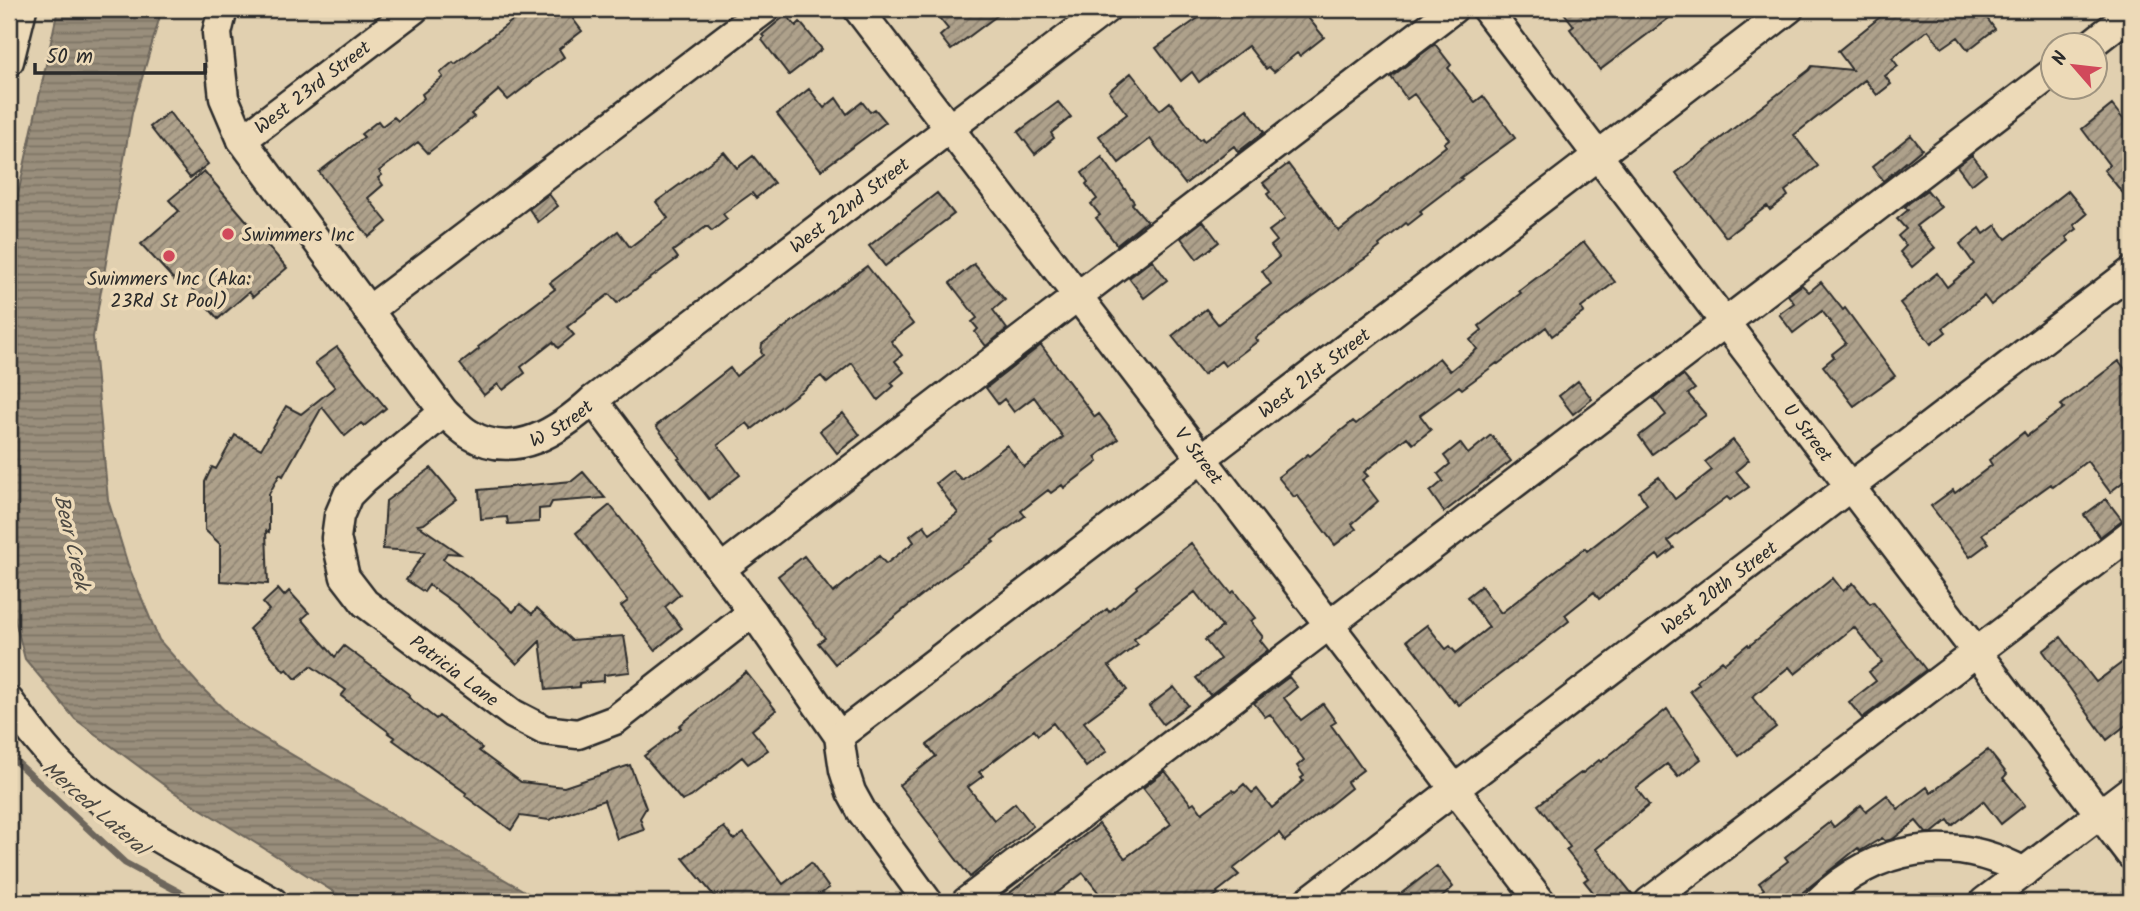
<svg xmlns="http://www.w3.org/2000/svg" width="2140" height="911" font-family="Kalam,sans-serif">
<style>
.water{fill:url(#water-rules);stroke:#6d665b;stroke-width:2}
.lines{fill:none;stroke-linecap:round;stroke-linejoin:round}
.stream{stroke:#6d665b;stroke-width:7}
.building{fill:url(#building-hatch);stroke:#2b2b2b;stroke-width:2}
.minor-casing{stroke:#2b2b2b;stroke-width:33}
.minor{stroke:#eddab8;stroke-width:28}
.poi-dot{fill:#d1495b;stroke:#eddab8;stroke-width:2.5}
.labels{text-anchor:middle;stroke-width:7;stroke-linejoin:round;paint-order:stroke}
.street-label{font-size:19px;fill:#2b2b2b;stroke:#eddab8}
.poi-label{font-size:19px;fill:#2b2b2b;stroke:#eddab8;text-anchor:start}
.water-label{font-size:21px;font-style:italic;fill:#4c4943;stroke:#eddab8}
</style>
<defs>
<pattern id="water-rules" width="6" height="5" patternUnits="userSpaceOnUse" patternTransform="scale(1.75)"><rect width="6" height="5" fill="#998e7b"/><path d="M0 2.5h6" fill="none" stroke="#7d7465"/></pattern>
<pattern id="building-hatch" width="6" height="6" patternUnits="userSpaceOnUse" patternTransform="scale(1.75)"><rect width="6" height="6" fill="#aea18b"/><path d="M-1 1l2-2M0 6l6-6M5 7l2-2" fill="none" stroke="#8e8372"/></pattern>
</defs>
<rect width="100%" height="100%" fill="#e1d0b0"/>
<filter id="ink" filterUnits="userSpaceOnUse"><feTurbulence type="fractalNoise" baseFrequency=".0143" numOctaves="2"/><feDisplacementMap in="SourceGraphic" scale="14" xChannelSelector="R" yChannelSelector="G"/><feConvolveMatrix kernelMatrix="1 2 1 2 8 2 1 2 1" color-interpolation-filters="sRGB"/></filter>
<g filter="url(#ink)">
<path class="water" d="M58,9H162L132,113L93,337L108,500L128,565L159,640L200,686L238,723L543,902H350L172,791L75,719L25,659L9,597V236Z"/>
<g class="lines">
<path class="stream" d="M9,755L125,863L198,902"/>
</g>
<path class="building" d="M528,9H587L573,19L582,31L559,49L564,57L508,100L499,90L471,114L474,117L428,153L418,142L379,171L382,175L378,178L383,185L368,198L387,222L369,237L319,172L364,137L361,134L378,121L382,126L394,117L398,121L424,98L422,94L443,77L440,73L453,62L455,64Z
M932,9H1006L951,50L940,36L948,29Z
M1211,9H1301L1324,37L1300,56L1297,53L1274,72L1269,67L1266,69L1248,46L1199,82L1192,72L1181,81L1156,48Z
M1561,9H1681L1600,70L1570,29L1574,26Z
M1890,9H1980L1995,29L1968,50L1958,37L1942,48L1928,30L1892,58L1898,66L1885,76L1891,84L1877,95L1865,80L1794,135L1818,166L1785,191L1788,196L1770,210L1767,206L1726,237L1676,173L1809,70L1812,66L1852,70L1838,51Z
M786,15L796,26L800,22L822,49L789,75L762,40L764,37L762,35Z
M1435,44L1451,65L1448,68L1475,102L1483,96L1515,138L1460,178L1462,179L1420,211L1422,214L1408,225L1406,223L1379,245L1380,247L1370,255L1255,338L1258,341L1225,366L1221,361L1203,375L1172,336L1206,309L1218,324L1271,284L1262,271L1279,257L1271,246L1277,241L1269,231L1285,219L1267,194L1270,192L1263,183L1288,164L1339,231L1446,146L1444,143L1449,139L1414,94L1407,99L1391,77Z
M1131,73L1160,110L1170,102L1199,140L1202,138L1204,141L1247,109L1264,132L1238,152L1234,146L1185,184L1150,139L1119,163L1099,136L1127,114L1109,91Z
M809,89L824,108L836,98L847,114L862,102L870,112L875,109L886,122L821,170L777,114Z
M1058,102L1071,117L1051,133L1054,138L1035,154L1018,132Z
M2112,105L2131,129V203L2104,170L2109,165L2082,129Z
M169,112L208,164L190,178L150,127Z
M1911,135L1922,149L1883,181L1872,167Z
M724,152L737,168L753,156L774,183L756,198L752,193L723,214L727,219L712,231L707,226L673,251L678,258L617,303L609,294L567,327L574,335L558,348L553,342L521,367L525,373L503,390L498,384L484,395L460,364L479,349L478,347L555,289L550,283L618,231L630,247L668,218L656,202Z
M1972,155L1986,173L1971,185L1957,166Z
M1102,157L1134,202L1132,204L1147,221L1117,245L1096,218L1100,215L1091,204L1097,199L1086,184L1088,182L1082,173Z
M204,171L287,268L253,297L249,292L218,319L184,279L178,284L141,244L179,211L169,200Z
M1927,190L1941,207L1916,226L1935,248L1912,267L1900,252L1906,246L1898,236L1906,229L1897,219L1908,210L1905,207L1909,203Z
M2068,191L2087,214L2074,225L2077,229L2066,237L2069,241L1991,305L1984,296L1943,328L1946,332L1931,344L1900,303L1937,273L1947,287L1974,264L1960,244L1980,228L1984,234L1996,225L2006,239Z
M937,193L954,214L885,266L869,246Z
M549,194L558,206L538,222L529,209Z
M1203,221L1219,242L1197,259L1181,238Z
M1584,242L1615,282L1581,308L1584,312L1552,336L1546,327L1498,364L1497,363L1462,389L1459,386L1420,415L1431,430L1413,444L1407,437L1364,472L1368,476L1362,480L1378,501L1352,524L1356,529L1335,545L1297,495L1294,497L1278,477L1308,454L1310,456L1353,421L1356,424L1439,358L1450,371L1477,349L1470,340L1482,330L1479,326L1521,293L1519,291Z
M1152,260L1167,280L1144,298L1129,278Z
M974,264L1005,300L993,310L1007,329L986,346L975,332L978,329L972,322L977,318L950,283Z
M867,266L913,324L891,341L902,355L895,361L904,372L891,383L894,386L878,400L852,363L827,383L821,376L752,429L747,423L718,445L740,475L709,499L678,459L680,458L656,426L730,368L736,376L763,355L761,352L762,344Z
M1821,282L1843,310L1845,308L1895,376L1854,406L1823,366L1834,357L1832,354L1846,343L1822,311L1793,333L1779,314L1794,303L1788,295L1802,285L1809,292Z
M1041,345L1095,417L1099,414L1118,439L1095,457L1098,462L1064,488L1062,485L1051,493L1048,490L1021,511L1025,516L992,540L994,542L946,576L835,664L818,643L825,638L778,576L804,556L833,593L879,556L886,564L914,542L910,536L924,525L930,534L958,513L936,483L952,470L962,480L1007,445L1024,467L1063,437L1034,397L1014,412L1004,399L998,404L986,388Z
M337,347L386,408L364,426L361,423L345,436L322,407L283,476L280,474L269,494V532L266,531L268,584L220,581V544L205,530V482L212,467L216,469L235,435L261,449L286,406L301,414L335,387L315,363Z
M2119,361L2131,377V476L2110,492L2087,461L2053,487L2051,484L1982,534L1989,543L1970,557L1931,506L1953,490L1955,493L1992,465L1989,460L2024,432L2027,436L2064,408L2061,405Z
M1683,375L1695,389L1688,394L1706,415L1652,454L1639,436L1666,415L1653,398Z
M1578,381L1592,399L1573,414L1559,396Z
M843,413L860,435L837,453L820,431Z
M1491,435L1511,461L1444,512L1430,492L1443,481L1438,474L1450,464L1444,456L1460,443L1468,454Z
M1733,440L1749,460L1736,471L1749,487L1730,500L1727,497L1668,541L1674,548L1660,559L1657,555L1599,599L1594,592L1565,615L1569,621L1535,648L1459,705L1455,700L1454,702L1407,640L1427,625L1446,649L1450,646L1456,653L1489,627L1467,597L1481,586L1501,613L1585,548L1587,551L1647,504L1639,492L1659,477L1675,499L1712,470L1705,462Z
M431,468L457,499L424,524L418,525L460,554L447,553L443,559L497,597L513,612L520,604L532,614L537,608L571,640L624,636L630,672L604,675V681L579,683L580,687L546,690L540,641L517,664L457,605L429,585L424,592L406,580L425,552L383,549L386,501Z
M583,472L605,498L552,502L549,508L539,509V522L508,524L507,517L481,519L479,490L572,481Z
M2106,499L2122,520L2100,537L2084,515Z
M610,505L680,594L665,607L682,628L655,650L621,606L628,601L576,533Z
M1191,543L1231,593L1234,591L1255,618L1250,621L1263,637L1260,640L1268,650L1210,695L1196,678L1220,659L1205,640L1222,627L1195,592L1134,639L1138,644L1109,666L1127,690L1084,722L1107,751L1086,767L1053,723L1038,735L1034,730L979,772L983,776L968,787L994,820L1015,803L1033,826L970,877L899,785L936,756L927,745L1107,609L1109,612L1137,588L1136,586Z
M1833,578L1843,591L1853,583L1870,604L1873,602L1926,670L1862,718L1849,702L1876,681L1869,672L1882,662L1854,627L1795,674L1789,667L1752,697L1776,727L1739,756L1690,691L1699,684L1697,681L1722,660L1725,663L1748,644L1749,646Z
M278,589L284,596L289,591L309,613L302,619L335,657L344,646L410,695L408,697L436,719L439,716L482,748L479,751L521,782L564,787L630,765L646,808L640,818L644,830L617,839L604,800L549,820L520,816L511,830L465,796L466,793L393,740L395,738L388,733L389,732L341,696L346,690L311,666L296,679L287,669L284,671L249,629L269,610L263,603Z
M2061,637L2096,682L2131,656V721L2107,740L2043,651Z
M746,672L776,710L752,730L768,750L748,764L742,757L691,797L682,801L644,756L681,728L679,726Z
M1289,677L1297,687L1284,698L1301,720L1323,704L1336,722L1331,725L1363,770L1347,782L1351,788L1285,841L1279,833L1233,869L1239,875L1217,892L1218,894L1207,902H1106L1083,873L1045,902H998L1099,824L1125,858L1171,824L1143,788L1165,771L1191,804L1194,802L1202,813L1233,790L1235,792L1244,784L1252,793L1257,789L1272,808L1303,781L1301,778L1304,776L1297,766L1304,760L1270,714L1265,717L1254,703Z
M1174,687L1188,705L1163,724L1149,706Z
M1667,709L1701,759L1678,777L1667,764L1636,788L1649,805L1596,849L1634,896L1633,902H1601L1584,881L1588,878L1566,850L1570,847L1538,805L1582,772L1583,773L1599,760L1601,762Z
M1988,750L2007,774L2003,778L2025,805L2001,824L1983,801L1952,826L1948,820L1932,833H1926L1916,821L1893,839L1885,841L1882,838L1860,851L1858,848L1803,892L1802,902H1747L1764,889L1759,883L1788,861L1785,857L1830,822L1834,827L1861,805L1866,811L1887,795L1898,809L1927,787L1931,793Z
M724,827L734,840L744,833L783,884L811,863L829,888L809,902H719L683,858Z
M1437,866L1453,887L1437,902H1390Z"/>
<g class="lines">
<g class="minor-casing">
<g id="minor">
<path id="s1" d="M223,9L217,33L224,98L242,140L444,412C452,419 460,429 469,434C514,462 560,430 593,400L753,612L839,736L844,770L851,792L862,812L928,902"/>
<path id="s2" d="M858,9L1541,902"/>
<path id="s3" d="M1486,9L2131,855"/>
<path d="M2089,46L2131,13"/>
<path d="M9,61L22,9"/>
<path id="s4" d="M242,140L414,9"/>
<path d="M368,311L765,9"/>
<path id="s5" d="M593,400L1106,9"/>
<path id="s6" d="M444,412L364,479L348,495L339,516L336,538L345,577L365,603L513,714L544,730L578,734L615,720L753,612"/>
<path d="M721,569L1453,9"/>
<path d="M9,701C27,726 45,751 67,772C126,827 204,862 273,902"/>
<path id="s7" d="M839,736L1789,9"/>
<path d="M966,902L2052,73"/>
<path id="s8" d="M1307,902L2131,272"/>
<path d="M1649,902L2131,534"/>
<path d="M1818,902C1876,845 1952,832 2024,872"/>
<path d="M1984,902L2131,790"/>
</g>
</g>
<use href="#minor" class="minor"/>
</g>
</g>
<g class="poi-dot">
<circle cx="228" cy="234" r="7"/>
<circle cx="169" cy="256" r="7"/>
</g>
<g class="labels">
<g class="street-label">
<text dy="7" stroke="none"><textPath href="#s4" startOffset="88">West 23rd Street</textPath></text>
<text dy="7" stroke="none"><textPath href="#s5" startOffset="322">West 22nd Street</textPath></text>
<text dy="7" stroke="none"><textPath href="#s7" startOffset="598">West 21st Street</textPath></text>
<text dy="7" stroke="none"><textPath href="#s1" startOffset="607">W Street</textPath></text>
<text dy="7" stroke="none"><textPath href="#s3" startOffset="532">U Street</textPath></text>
<text dy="7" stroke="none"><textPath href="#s2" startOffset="562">V Street</textPath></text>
<text dy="7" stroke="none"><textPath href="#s8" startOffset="518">West 20th Street</textPath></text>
<text dy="7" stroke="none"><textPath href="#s6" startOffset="357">Patricia Lane</textPath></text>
</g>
<g class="poi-label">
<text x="242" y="241">Swimmers Inc</text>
<text x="169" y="285" text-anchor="middle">Swimmers Inc (Aka:<tspan x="169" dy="22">23Rd St Pool)</tspan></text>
</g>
<g class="water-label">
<text transform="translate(72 542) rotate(77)" y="7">Bear Creek</text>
<text transform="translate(95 808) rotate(41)" y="7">Merced Lateral</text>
</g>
</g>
<rect width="2140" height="911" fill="none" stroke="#eddab8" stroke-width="35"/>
<rect x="18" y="18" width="2105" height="876" fill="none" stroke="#2b2b2b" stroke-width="2.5" filter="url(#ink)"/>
<g transform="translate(2074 66) rotate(298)"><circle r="33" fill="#eddab8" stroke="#9f9480" stroke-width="2"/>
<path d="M0-5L12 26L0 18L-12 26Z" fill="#d1495b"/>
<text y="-10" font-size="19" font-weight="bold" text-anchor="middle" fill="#2b2b2b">N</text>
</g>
<path d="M35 63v10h170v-10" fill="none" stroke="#2b2b2b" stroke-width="3.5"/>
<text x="46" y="63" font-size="21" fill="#2b2b2b" stroke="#eddab8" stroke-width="5" paint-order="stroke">50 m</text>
</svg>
